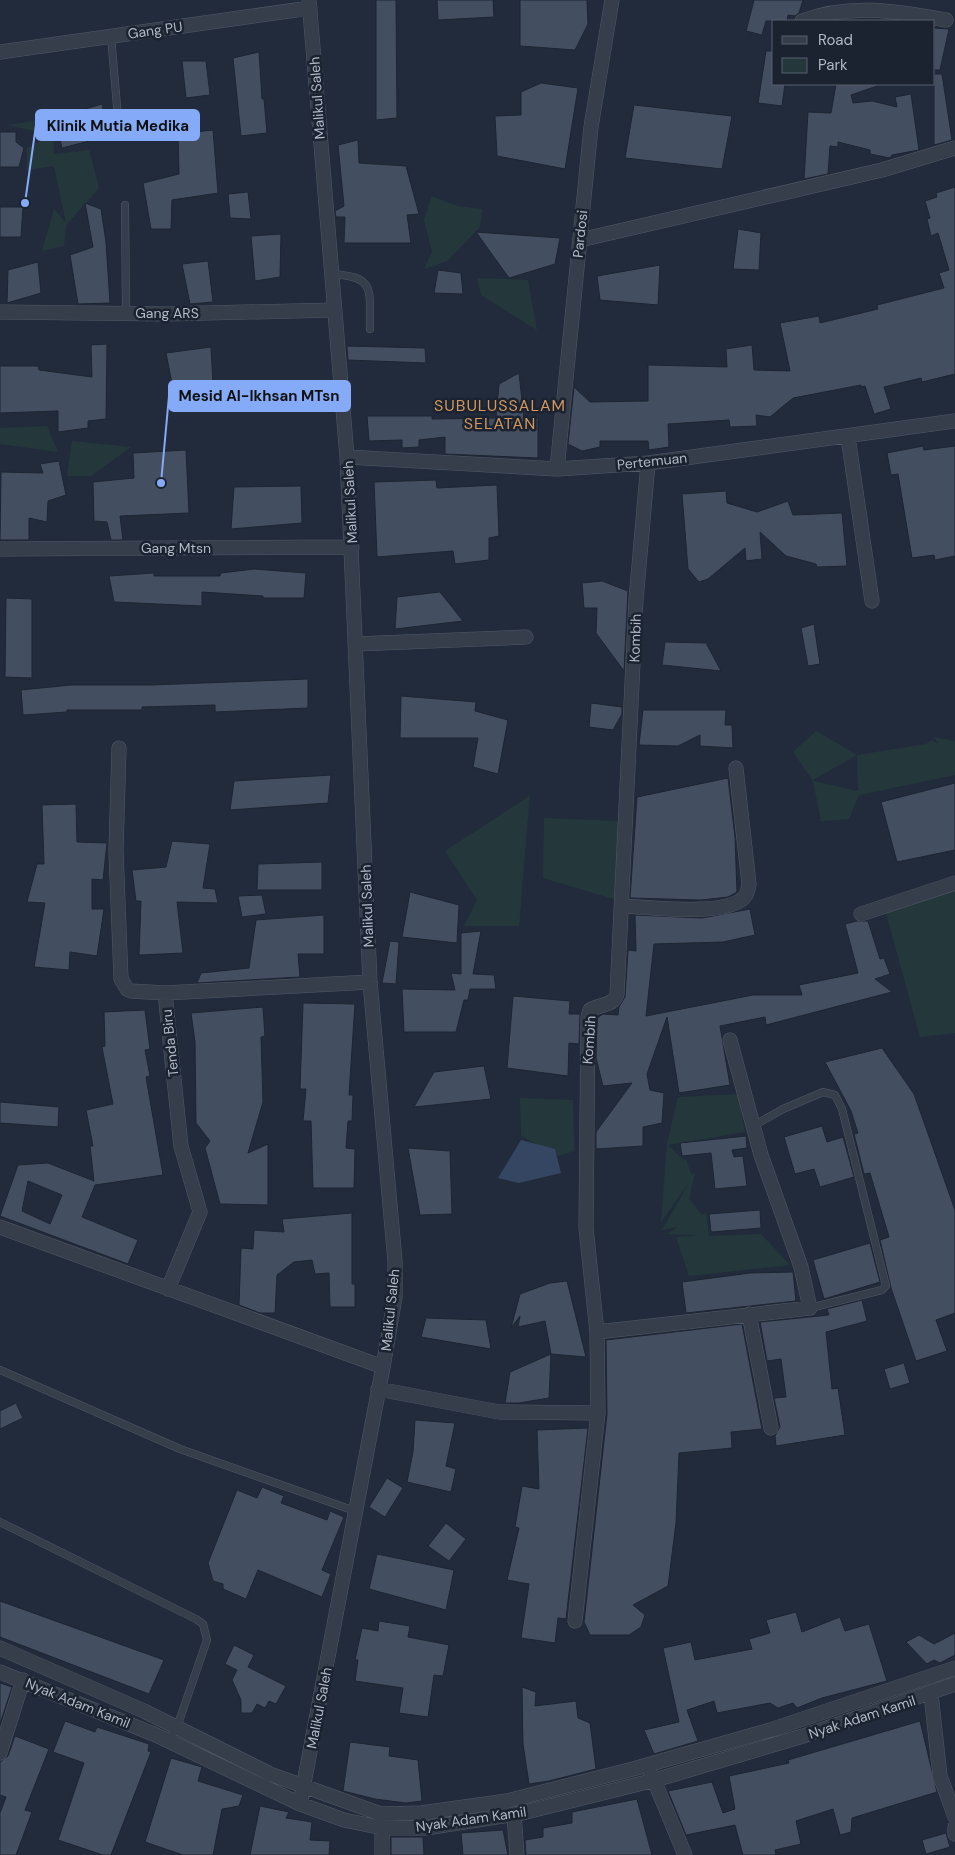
<svg xmlns="http://www.w3.org/2000/svg" width="955" height="1855" font-family="'DM Sans',sans-serif">
<style>
.green{fill:#24383c;fill-rule:evenodd}
.water{fill:#354662}
.building{fill:#434e60;stroke:#1d2532;fill-rule:evenodd}
.lines{fill:none;stroke-linecap:round;stroke-linejoin:round}
.service-casing{stroke:#515866;stroke-width:8}
.minor-casing{stroke:#515866;stroke-width:15}
.service{stroke:#363e4b;stroke-width:7}
.minor{stroke:#363e4b;stroke-width:14}
.labels{text-anchor:middle;stroke-width:5;stroke-linejoin:round;paint-order:stroke}
.street-label{font-size:14px;fill:#b1b8c7;stroke:#1b2330}
.quarter-label{font-size:16px;letter-spacing:1px;fill:#d4985e;stroke:#1b2330}
.leader{fill:none;stroke:#85abf8;stroke-width:2}
.callout-dot{fill:#85abf8;stroke:#1b2330;stroke-width:2}
.callout{fill:#85abf8;stroke:#85abf8;stroke-width:2}
.callout-label{font-size:15px;text-anchor:middle;font-weight:bold;fill:#111}
</style>
<rect width="100%" height="100%" fill="#222b3b"/>
<path class="green" d="M45,119L53,135L54,154L89,150L99,188L66,225L64,246L42,251L54,209L66,223L54,166L27,170V148L53,135L8,125Z
M432,196L457,206L482,209L480,227L447,261L424,269L432,252L424,219Z
M477,278L528,280L537,330L481,295Z
M47,426L58,452L0,444V428Z
M72,441L131,447L91,476H67Z
M816,731L857,755L926,744L932,740L938,744L934,737L955,741V775L859,795L849,819L821,821L813,781L793,752ZM857,755L858,791L813,781V780Z
M530,793L519,926H464L477,900L445,851L528,797Z
M544,818L618,821L617,900L543,878Z
M955,890V1033L920,1037L886,913Z
M738,1094L745,1132L668,1145L684,1161L686,1159L691,1174L695,1173L689,1199L702,1215L706,1213L709,1236L761,1234L790,1265L689,1276L676,1237L701,1235L667,1234L678,1227L662,1230L690,1181L661,1222L667,1144L678,1097Z
M520,1098L573,1100L574,1151L559,1156L521,1136Z"/>
<path class="water" d="M521,1140L555,1149L561,1173L519,1183L498,1178Z"/>
<path class="building" d="M376,0H396L397,118L376,120Z
M437,0H493L494,17L438,20Z
M520,0H587L588,24L575,50L520,46Z
M754,0H803L799,13L795,16L788,15L787,21H766L762,35L746,31Z
M934,28L949,29L940,70H934Z
M766,51H774V84H785L782,106L758,103Z
M259,52L262,99H264L267,133L241,136L233,58Z
M182,61H206L210,95L186,98Z
M934,74H942L952,140L934,145Z
M541,83L578,88L565,169L497,156L495,116L521,115V92Z
M836,84H876L877,86L851,95L853,103L872,101L897,107L895,97L911,94L919,150L892,155L890,158L870,154V150L838,142V147L830,146L828,174L804,179L808,112L831,113Z
M102,104L109,136L62,148L55,118Z
M634,105L732,116L722,169L625,158Z
M213,130L218,193L172,200L171,229H151L143,183L179,174L178,134Z
M0,132H16V142L24,148L19,167H0Z
M358,140L359,163L406,166L419,214L407,215L411,243H344L345,217H336L335,211L344,206L338,145Z
M955,187V374L922,382L921,378L884,387L891,409L874,414L865,386L861,387V385L793,398L770,417L756,415L757,426L730,427L729,420L668,424L669,447L649,450L648,441H600V447L582,451L568,444L574,387L590,402L648,401V365L727,367L726,349L752,345L754,370L790,371L780,323L819,316L820,323L878,309L877,305L944,288L939,273L949,270L938,233L931,236L927,219L930,218L925,201L937,197L936,193Z
M248,192L251,219L230,218L228,194Z
M85,203L101,209L106,242L110,303L78,304L70,255L93,247Z
M0,207H23L21,237H0Z
M738,229L761,233L759,270L733,269Z
M476,232L560,238L555,264L509,278Z
M281,234L280,277L255,281L251,236Z
M208,261L213,302L190,304L182,264Z
M38,262L41,293L7,303L8,270Z
M660,265L658,305L600,300L597,276Z
M438,270L461,273L463,294L434,293Z
M107,344L106,419L88,421V428L58,432V411L0,413V366H38L39,370L92,377L91,345Z
M347,346L425,348L426,363L348,360Z
M211,347L214,401L175,399L166,353Z
M519,373L524,418H538V458L445,454V437L419,440V447L402,448V440L369,441L367,416H432V419L496,418L499,384Z
M923,446L924,450L955,446V556L935,560L934,555L912,558L898,474L891,475L887,453Z
M186,450L189,513L120,516L123,540H111L107,522L94,521L93,482L134,478L133,453Z
M59,461L66,495L48,501L47,522L29,518V540H0L1,472L43,473L40,464Z
M436,480L437,488L497,485L499,536L489,538V560L455,564L453,551L377,557L374,482Z
M301,486L302,523L231,529L234,487Z
M726,491L727,503L757,512L788,501L793,515L842,513L847,566L817,567L816,564L786,556L760,532L762,559L746,561L745,548L708,579L699,582L688,569L682,494Z
M254,569L306,573L304,598H263V596L202,592V606L114,602L109,576L154,573V576H220L221,573Z
M602,581L628,591L624,671L596,633L597,608H584L582,583Z
M440,592L463,621L395,629L397,597Z
M6,598L32,599V678L5,677Z
M814,624L820,664L808,666L801,628Z
M665,642L706,643L721,671L662,665Z
M308,679V708L215,712V705L142,707V710H67V712L23,715L21,690L71,685H151Z
M401,696L476,702L475,711L508,720L498,774L473,767L478,738H400Z
M591,703L622,707V714L613,730L589,727Z
M643,710H726L725,725H732L733,748L700,746V735L678,746L639,745Z
M331,775L328,803L230,810L234,781Z
M728,778L735,837L737,892L728,897L701,900L630,898L637,797Z
M955,783V850L897,862L881,802Z
M76,804L77,842L107,843L103,880L92,879V909H104L97,956L70,952L69,970L34,967L45,903L27,902L37,864H44L42,805Z
M172,841L210,844L203,888L215,889L218,903L177,902L183,953L139,955L141,901H136L132,870L166,867Z
M322,862V890H257L258,864Z
M410,892L459,905L457,943L402,937Z
M262,895L266,914L242,917L238,896Z
M750,909L755,935L723,942L654,944L646,1016L753,995H802L799,985L858,973L845,924L857,921H868L880,959L884,958L890,974L875,979L892,992L766,1025L765,1017L720,1026L730,1085L679,1093L667,1017L647,1074L650,1090L664,1093L662,1123L643,1127V1146L596,1149V1132L632,1083L603,1086L596,1058L597,1018L603,1014L618,1015L619,1007L625,997L628,950L636,951L635,915L702,918Z
M324,915V954H298L300,977L197,983L201,973L249,968L256,920Z
M481,931L473,974L494,975L496,989H470L468,1000H464L456,1032H404L402,989L455,990L451,973L461,974V933Z
M390,941L399,942L396,984L382,983Z
M513,996L570,1001L569,1014H580L579,1044L569,1043L568,1076L507,1068Z
M303,1003L355,1004L349,1095H353L352,1121H348L346,1148L355,1149L354,1188H313L311,1121H303L306,1089H300Z
M263,1007L265,1036L261,1037L263,1102L248,1153L268,1144V1205L220,1204L205,1148L210,1141L196,1123L195,1042L191,1013Z
M145,1010L150,1049L145,1050L150,1076L146,1077L163,1175L95,1185L82,1217L138,1240L128,1264L0,1216L18,1165L48,1163L94,1181L90,1146H93L86,1110L113,1104L102,1047L105,1046L104,1012ZM28,1181L62,1195L50,1224L22,1211Z
M882,1048L914,1094L955,1210V1313L936,1320L947,1351L916,1361L891,1288L880,1240L889,1237L870,1173L864,1174L854,1134L858,1133L851,1111L825,1062Z
M484,1066L491,1099L414,1107L434,1072Z
M0,1102L59,1107L58,1127L0,1123Z
M822,1126L827,1142L843,1137L854,1177L820,1187L814,1169L795,1174L784,1137Z
M746,1136L747,1148L732,1150L734,1157L743,1156L747,1186L715,1189L711,1153L682,1156L680,1143Z
M408,1148L450,1151L452,1214L420,1215Z
M760,1210L761,1228L711,1232L709,1214Z
M352,1213V1284H355V1307H330L329,1273L315,1274L312,1260L294,1262L277,1275L275,1313H260L239,1305L241,1248L253,1249L254,1230L284,1232L282,1219Z
M870,1243L880,1282L824,1299L813,1260Z
M793,1272L796,1301L686,1313L682,1282L750,1273Z
M567,1281L586,1357L551,1354L545,1321L518,1327L520,1316L511,1328L520,1294L550,1283Z
M862,1300L867,1321L826,1332L832,1389L838,1388L845,1435L776,1446L775,1436L780,1427L774,1398L786,1397L781,1359L767,1361L760,1322L829,1315L827,1309Z
M426,1318L486,1320L491,1349L421,1337Z
M742,1324L762,1429L731,1432L732,1448L679,1453L676,1523L668,1586L633,1605L645,1615L641,1627L629,1635H590L584,1622L607,1414L606,1340Z
M551,1354L549,1398L519,1403H505L510,1372Z
M904,1363L910,1383L890,1389L884,1369Z
M16,1403L23,1418L0,1429V1411Z
M415,1420L455,1423L446,1466L456,1469L451,1492L407,1482L413,1452Z
M588,1428L566,1619L558,1618L555,1643L521,1638L529,1584L507,1580L519,1528L515,1527L522,1486L539,1489L537,1430Z
M387,1478L403,1488L385,1517L369,1507Z
M262,1487L284,1496L281,1503L327,1520L330,1511L344,1517L322,1570L331,1574L322,1597L258,1570L246,1599L223,1589V1584L213,1581L208,1563L237,1490L257,1498Z
M446,1523L466,1539L449,1561L428,1546Z
M377,1554L454,1570L446,1610L369,1589Z
M0,1601L164,1660L149,1694L0,1637Z
M796,1612L802,1632L840,1617L845,1631L869,1624L887,1681L822,1698L797,1708L793,1703L778,1708L770,1703L717,1713L714,1701L687,1710L698,1741L654,1754L644,1730L679,1722L663,1648L691,1642L695,1660L752,1649L749,1639L770,1633L766,1620Z
M379,1621L410,1626L408,1637L449,1645L443,1676L434,1675L428,1717L399,1713L403,1688L355,1681L358,1660H355L362,1628L378,1631Z
M955,1633V1655L940,1663L934,1660L927,1664L906,1642L919,1635L934,1644Z
M234,1645L254,1655L248,1667L286,1686L276,1704L269,1701L265,1708L257,1704L252,1713H241V1700L232,1680L237,1670L225,1664Z
M0,1683L12,1687L0,1724Z
M522,1687L536,1692L535,1706L576,1701L578,1718L590,1723L596,1769L549,1781L529,1784L523,1744Z
M65,1721L95,1732L97,1727L149,1744L148,1751L151,1752L111,1855H103L58,1840L84,1763L53,1752Z
M920,1721L937,1792L852,1818L851,1832L840,1835L833,1809L796,1821L801,1844L775,1850L776,1855H743L735,1825L686,1835L668,1791L712,1782L723,1813L735,1809L729,1776L789,1763L788,1760Z
M15,1736L49,1749L25,1810L32,1812L16,1855H0V1813L6,1797L0,1795V1762L8,1756Z
M350,1742L390,1747L389,1756L418,1760L422,1801L406,1803L375,1799L343,1791Z
M171,1758L202,1767L198,1781L243,1795L239,1806L222,1809L213,1855H183L145,1842Z
M637,1799L652,1855H526L525,1840L543,1837V1828L572,1823V1812Z
M260,1806L289,1812L286,1818L312,1822L310,1840L330,1841L329,1855H250Z
M503,1830L508,1855H463L461,1833Z
M946,1833L950,1847L926,1854L922,1840Z
M391,1837H423L424,1855H391Z"/>
<g class="lines">
<g class="service-casing">
<path id="service" d="M111,36L118,118L122,127L132,129
M125,205L126,313
M332,274C377,277 369,290 370,329
M753,1126L783,1109L823,1092L835,1095L842,1109L886,1286L882,1290L810,1308
M0,1370L180,1449L355,1511
M0,1522L196,1619L203,1624L207,1640L177,1727L169,1741"/>
</g>
<g class="minor-casing">
<path id="minor" d="M802,21C851,3 895,11 946,20
M0,52L310,8
M580,240L882,170L955,148
M0,312L167,314L334,310
M848,437L872,601
M347,457L557,469L648,463L955,421
M557,469L591,127L612,0
M0,549L352,547
M356,644L526,637
M119,748L116,851L121,979L127,989L131,991L165,993
M623,906C650,907 719,916 741,900C747,896 748,891 749,884L736,768
M861,914L955,883
M0,1227L383,1367
M168,1289L200,1212L181,1146L165,993L370,982
M749,1314L771,1428
M597,1332L810,1308L801,1267L761,1155L730,1040
M378,1389L499,1412L598,1413L597,1332L586,1228L588,1017L590,1010C600,1004 614,1006 617,994L636,600L648,463
M575,1621L598,1413
M0,1648L144,1711L270,1774L381,1814L421,1813L507,1801L633,1769L770,1730L955,1668
M0,1672L156,1735L300,1804L344,1820L383,1828H426L522,1813L655,1780L803,1736L955,1684
M931,1694L940,1776L955,1817
M0,1753L23,1680
M651,1773L685,1855
M300,1804L383,1367L395,1297V1261L370,982L347,457L309,0
M514,1814L517,1855
M382,1820V1855
M955,1827V1834"/>
</g>
<use href="#service" class="service"/>
<use href="#minor" class="minor"/>
</g>
<g class="labels">
<g class="street-label">
<text transform="translate(155 30) rotate(-8)" y="5">Gang PU</text>
<text transform="translate(317 98) rotate(-94)" y="5">Malikul Saleh</text>
<text transform="translate(580 234) rotate(-84)" y="5">Pardosi</text>
<text x="167" y="318">Gang ARS</text>
<text transform="translate(652 461) rotate(-6)" y="5">Pertemuan</text>
<text transform="translate(350 502) rotate(-93)" y="5">Malikul Saleh</text>
<text x="176" y="553">Gang Mtsn</text>
<text transform="translate(635 638) rotate(-88)" y="5">Kombih</text>
<text transform="translate(367 906) rotate(-92)" y="5">Malikul Saleh</text>
<text transform="translate(589 1040) rotate(-86)" y="5">Kombih</text>
<text transform="translate(170 1043) rotate(-96)" y="5">Tenda Biru</text>
<text transform="translate(390 1310) rotate(-84)" y="5">Malikul Saleh</text>
<text transform="translate(78 1703) rotate(22)" y="5">Nyak Adam Kamil</text>
<text transform="translate(319 1708) rotate(-79)" y="5">Malikul Saleh</text>
<text transform="translate(862 1717) rotate(-18)" y="5">Nyak Adam Kamil</text>
<text transform="translate(471 1819) rotate(-8)" y="5">Nyak Adam Kamil</text>
</g>
<g class="quarter-label">
<text x="500" y="411">SUBULUSSALAM<tspan x="500" dy="18">SELATAN</tspan></text>
</g>
</g>
<path class="leader" d="M25 203L36 125M161 483L169 396"/>
<g class="callout-dot">
<circle cx="25" cy="203" r="5"/>
<circle cx="161" cy="483" r="5"/>
</g>
<g class="callout">
<rect x="36" y="110" width="163" height="30" rx="5"/>
<rect x="169" y="381" width="181" height="30" rx="5"/>
</g>
<g class="callout-label">
<text x="118" y="131">Klinik Mutia Medika</text>
<text x="259" y="401">Mesid Al-Ikhsan MTsn</text>
</g>
<rect x="772" y="20" width="162" height="65" fill="#1b2330" stroke="#575f6c"/>
<rect x="782" y="36" width="25" height="8" fill="#363e4b" stroke="#575f6c"/>
<text x="818" y="45" font-size="15" fill="#b1b8c7">Road</text>
<rect x="782" y="58" width="25" height="15" fill="#24383c" stroke="#575f6c"/>
<text x="818" y="70" font-size="15" fill="#b1b8c7">Park</text>
</svg>
